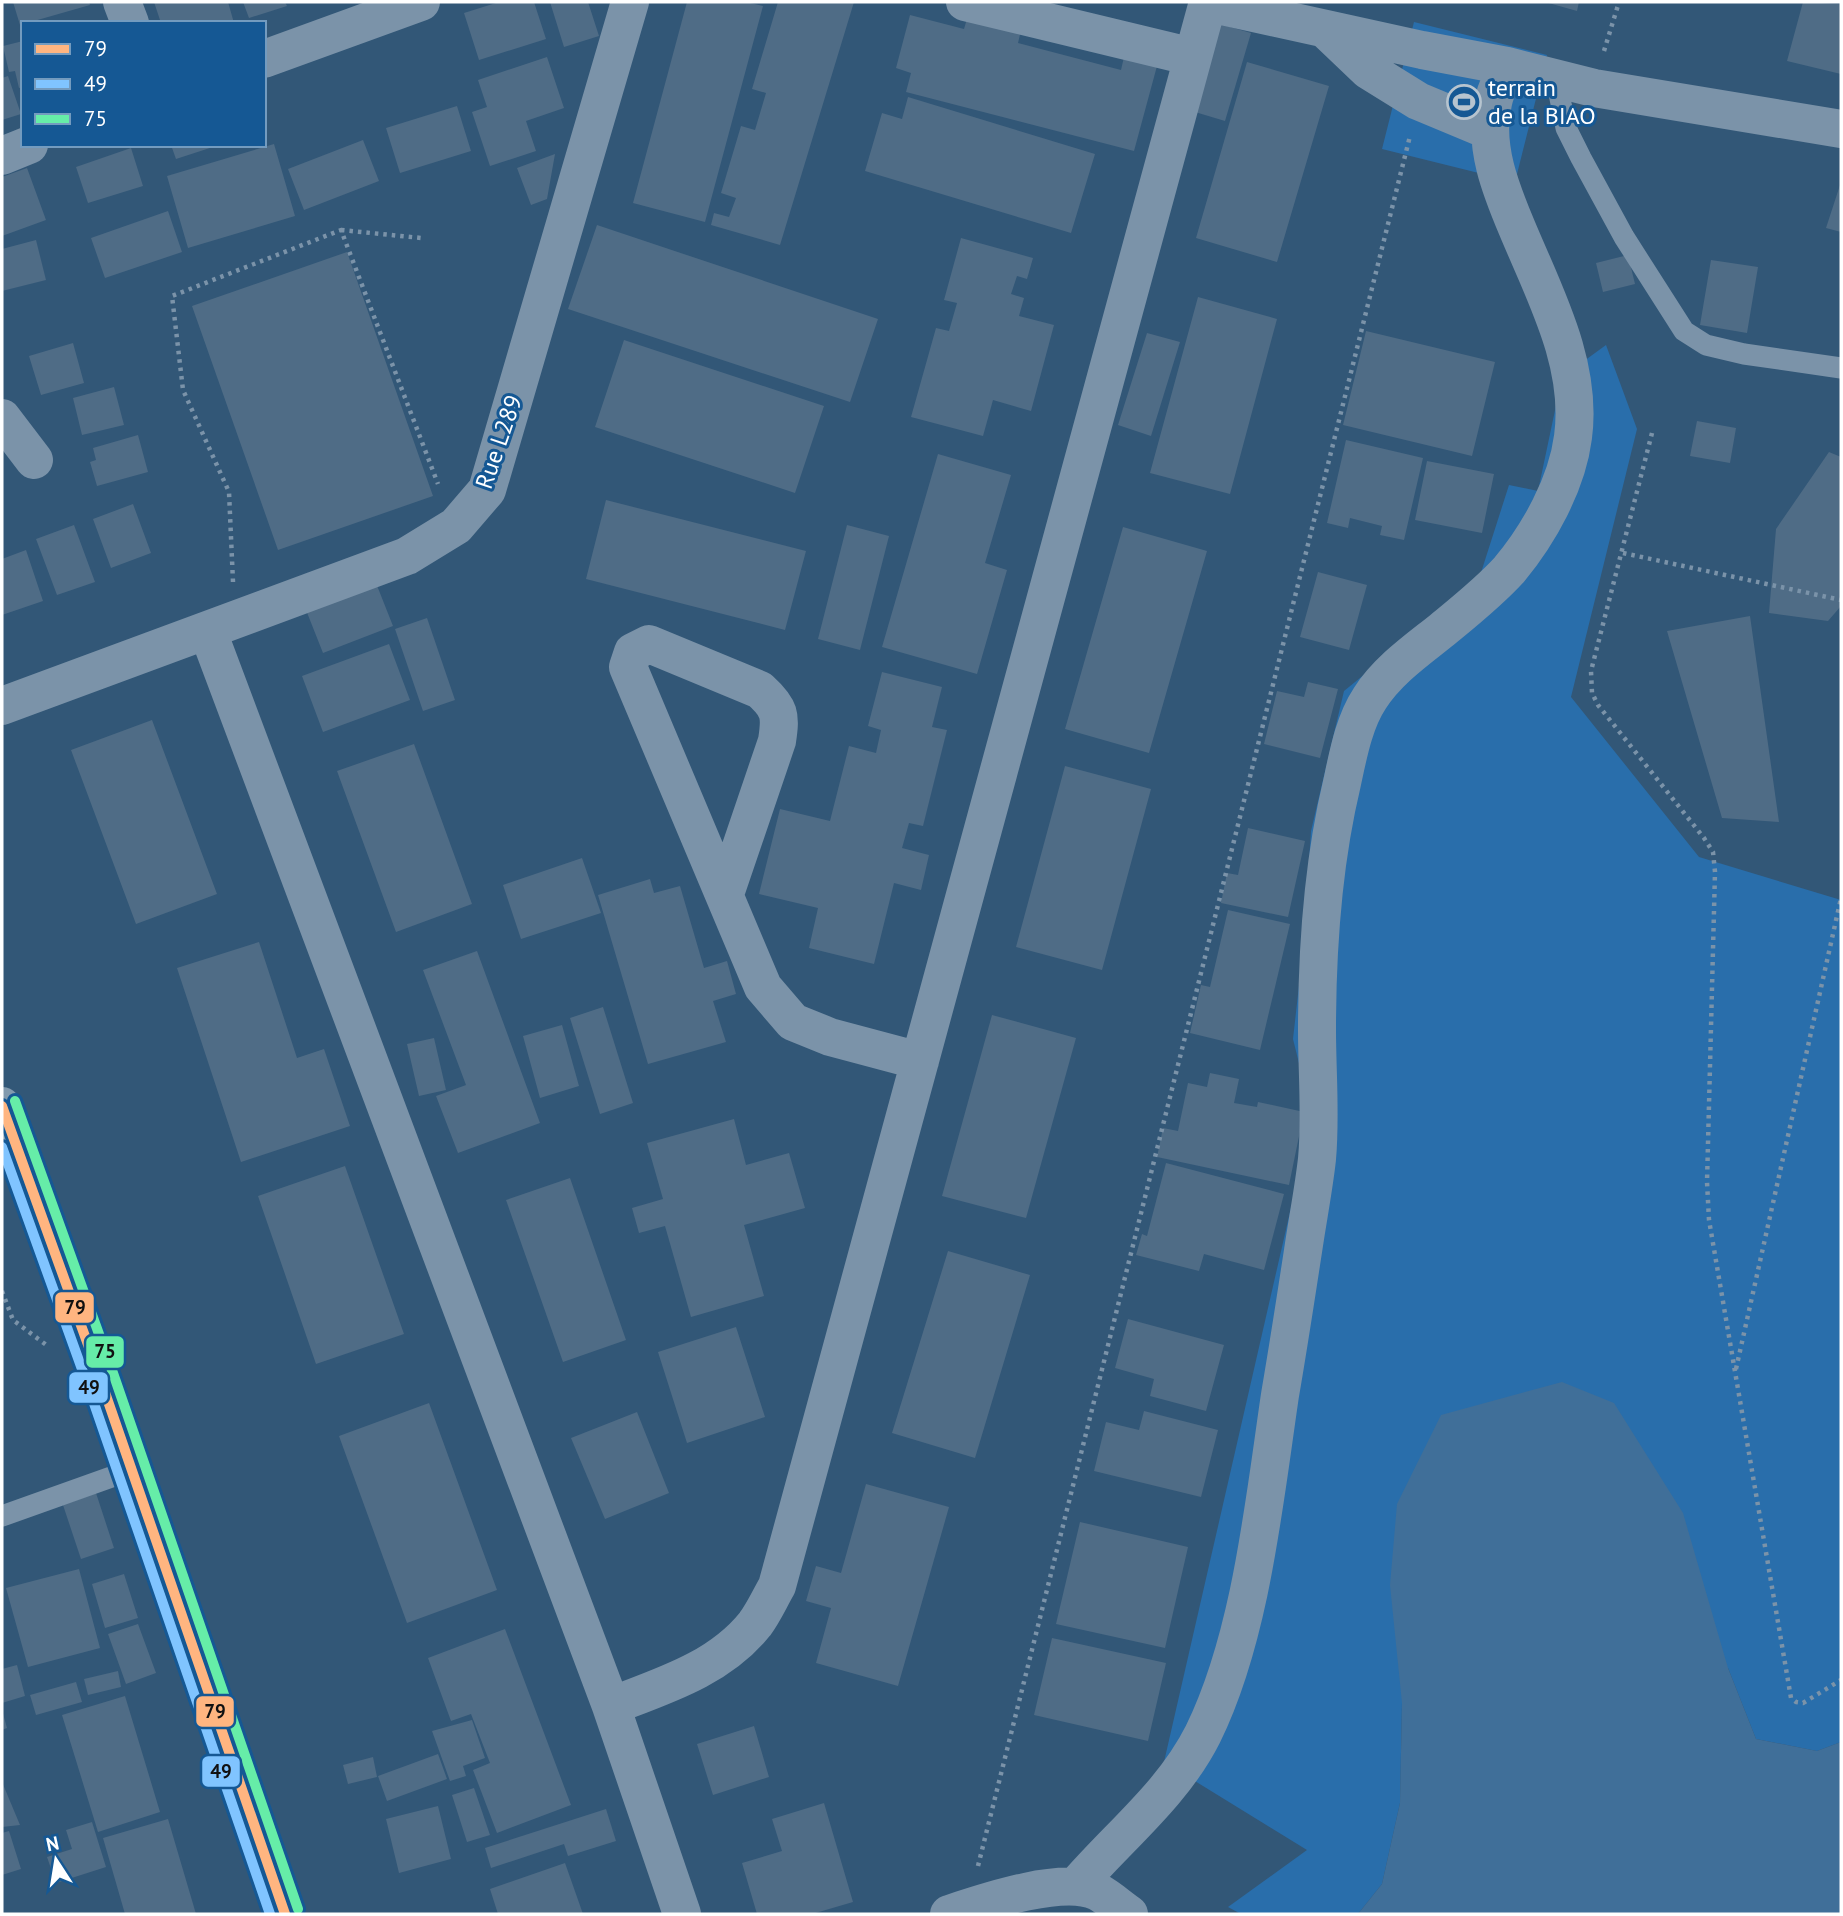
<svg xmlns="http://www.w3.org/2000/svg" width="1843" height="1916" font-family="'PT Sans',sans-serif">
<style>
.green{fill:#296eab}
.water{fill:#406f99}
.building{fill:#4f6c86}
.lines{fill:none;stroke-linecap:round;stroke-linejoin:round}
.path{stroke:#7b93a9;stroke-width:4.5;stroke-dasharray:3.5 5;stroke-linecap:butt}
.service{stroke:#7b93a9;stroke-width:21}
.minor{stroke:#7b93a9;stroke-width:38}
.secondary{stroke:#829aae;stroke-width:38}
.bus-1-casing{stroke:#155894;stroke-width:16}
.bus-2-casing{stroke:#155894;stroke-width:16}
.bus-3-casing{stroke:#155894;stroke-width:16}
.bus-1{stroke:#ffb580;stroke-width:10}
.bus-2{stroke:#80c4ff;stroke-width:10}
.bus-3{stroke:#66eda8;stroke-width:10}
.labels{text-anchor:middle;stroke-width:6;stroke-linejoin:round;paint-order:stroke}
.poi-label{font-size:24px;fill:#fff;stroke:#155894;text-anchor:start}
.street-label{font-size:24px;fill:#fff;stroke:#155894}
.line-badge{stroke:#155894;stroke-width:2.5}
.pale-badge-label{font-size:19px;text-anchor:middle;font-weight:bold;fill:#111}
</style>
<rect width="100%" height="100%" fill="#325777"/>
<path class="green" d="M1414,22L1547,55L1515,182L1382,149Z
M1606,345L1637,429L1571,697L1699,857L1841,900V1742L1817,1751L1756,1739L1728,1668L1402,1703L1400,1803L1382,1884L1358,1914H1241L1228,1907L1307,1850L1164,1762L1312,1116L1293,1039L1304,941L1311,831L1344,691L1478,582L1509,485L1538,491L1562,377Z"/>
<path class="water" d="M1562,1382L1614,1403L1683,1513L1728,1668L1756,1739L1817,1751L1841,1742V1914H1358L1382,1884L1400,1803L1402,1703L1390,1585L1397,1504L1441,1415Z"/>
<path class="building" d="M13,2H89L90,5L20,25Z
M154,2H228L234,23H161Z
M243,2H285L287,6L249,18Z
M499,2H534L546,39L479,60L464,13Z
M550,2H588L599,36L564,47Z
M687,2H746L763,6L705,222L633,203Z
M778,2H854L780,245L711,225L714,213L729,217L736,198L721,193L741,126L755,130L766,93L752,89Z
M1545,2H1579L1577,11Z
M1803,2L1841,4V74L1787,61Z
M969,12L1022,26L1018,43L1121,70L1124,57L1157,66L1134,151L906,92L911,73L896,68L910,15L964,29Z
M1220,24L1251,33L1225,121L1195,112Z
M23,41V87L19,88L15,71L9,72L3,46Z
M547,57L564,108L526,121L536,151L490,166L472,112L487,107L478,80Z
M1247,62L1329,86L1277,262L1196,238Z
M8,76L21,114L2,120V78Z
M908,97L1095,154L1071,233L865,171L882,113L902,119Z
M457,106L471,151L400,173L386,128Z
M363,140L379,181L304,210L288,169Z
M274,144L295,216L188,248L167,176Z
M171,145H216V146L176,159Z
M131,148L143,186L88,203L76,167Z
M555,154L547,199L531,205L517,168Z
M27,168L46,220L2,236V177Z
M1841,182V232L1826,228Z
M168,211L182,252L105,278L91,238Z
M597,225L878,319L850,402L568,309Z
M961,238L1033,258L1027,279L1017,276L1011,294L1024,298L1019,316L1054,325L1031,411L993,400L983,436L911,417L936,328L949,331L957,303L944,300Z
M36,240L46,280L2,291V249Z
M347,252L433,496L278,550L192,306Z
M1628,255L1635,284L1603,292L1596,263Z
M1711,260L1758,267L1747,333L1700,325Z
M1198,297L1277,319L1230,494L1150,473Z
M1366,331L1495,362L1472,456L1343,425Z
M1147,333L1180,342L1151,436L1118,425Z
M624,340L824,406L795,493L595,427Z
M73,343L84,383L41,395L29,356Z
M114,387L124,425L82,435L73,398Z
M1697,421L1736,428L1730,463L1690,456Z
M138,435L148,472L97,486L90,462L96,460L93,448Z
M1346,440L1423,458L1404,540L1380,535L1382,526L1350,518L1348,528L1327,523Z
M1829,452L1841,457V606L1828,621L1769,613L1776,529Z
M938,454L1011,475L985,563L1007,570L977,674L882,647Z
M1427,461L1494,474L1482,533L1415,520Z
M606,500L806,551L785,630L586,579Z
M133,504L151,553L111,568L93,519Z
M74,525L95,582L57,595L36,539Z
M847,525L889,536L860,650L818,639Z
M1123,527L1207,551L1149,753L1065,729Z
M26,550L43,601L2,615V559Z
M1318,572L1367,585L1349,650L1300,637Z
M376,583L393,626L323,653L306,610Z
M1750,616L1779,822L1722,818L1667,631Z
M427,618L455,700L423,711L395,629Z
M389,644L410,700L323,732L302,676Z
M882,672L942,687L932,727L947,730L923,826L909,823L902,848L929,855L921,890L894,883L874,964L809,948L818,908L759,894L780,809L830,821L849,746L876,753L881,730L868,726Z
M1308,682L1338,689L1320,758L1264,744L1277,691L1304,697Z
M152,720L217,894L136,924L71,750Z
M414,744L472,904L396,932L337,771Z
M1065,766L1151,789L1102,970L1016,947Z
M1248,828L1305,841L1288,917L1221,903L1227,873L1238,875Z
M582,858L601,913L521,939L503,885Z
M650,879L654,893L680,886L704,968L727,961L736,994L713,1001L726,1042L648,1064L598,895Z
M1228,910L1290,924L1260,1050L1190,1033L1201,985L1210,987Z
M259,942L297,1058L324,1049L350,1126L241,1162L177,968Z
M477,951L540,1123L458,1153L436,1096L466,1085L423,970Z
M603,1007L633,1103L600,1114L570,1018Z
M992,1015L1076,1038L1026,1218L942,1196Z
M562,1025L579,1086L540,1098L523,1036Z
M434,1038L446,1090L419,1096L407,1044Z
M1210,1073L1239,1079L1234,1103L1257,1107L1258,1102L1304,1112L1289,1185L1157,1157L1163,1128L1178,1131L1188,1083L1207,1087Z
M734,1119L746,1165L789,1153L805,1208L744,1225L764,1296L691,1317L665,1226L639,1233L632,1208L663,1199L647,1143Z
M1166,1163L1284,1194L1264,1270L1204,1254L1199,1271L1136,1255L1142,1234L1147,1236Z
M345,1166L404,1334L316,1364L258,1196Z
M570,1178L626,1340L563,1362L506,1200Z
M948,1251L1030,1275L975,1458L892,1433Z
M1128,1319L1224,1345L1206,1411L1150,1396L1154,1379L1115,1368Z
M736,1327L765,1417L687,1443L658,1352Z
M429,1403L497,1590L407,1623L339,1436Z
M1144,1411L1218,1430L1201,1497L1094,1471L1106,1422L1139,1430Z
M637,1412L669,1493L605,1519L571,1438Z
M866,1484L949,1507L898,1686L816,1663L831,1608L806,1601L816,1566L841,1573Z
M96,1493L114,1548L81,1559L63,1505Z
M1080,1522L1188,1547L1165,1648L1056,1624Z
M79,1569L100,1648L28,1667L6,1588Z
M124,1574L138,1618L105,1628L92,1584Z
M138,1624L156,1673L126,1684L108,1634Z
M505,1629L571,1805L497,1833L473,1770L490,1763L471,1714L451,1721L428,1658Z
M1052,1638L1166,1663L1148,1741L1034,1715Z
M17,1665L25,1696L2,1703V1669Z
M118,1671L121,1687L88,1695L84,1679Z
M76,1682L82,1702L36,1715L30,1695Z
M125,1696L160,1812L98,1832L62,1715Z
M2,1710L7,1728L2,1730Z
M472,1720L485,1758L463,1766L466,1776L450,1781L432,1731Z
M754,1726L769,1777L713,1795L697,1744Z
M438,1754L447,1779L387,1801L378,1776Z
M373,1757L377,1777L348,1784L343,1765Z
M2,1782L20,1825L2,1827Z
M474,1788L490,1835L467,1842L452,1795Z
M824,1803L853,1902L812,1914H757L742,1863L782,1851L772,1819Z
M438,1806L451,1859L399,1873L386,1819Z
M606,1809L616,1841L568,1856L564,1844L491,1868L485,1848Z
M168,1819L196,1914H125L103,1838Z
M92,1822L106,1867L56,1883L47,1857L72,1849L66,1830Z
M9,1831L21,1869L2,1875V1833Z
M565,1863L583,1914H498L490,1889Z"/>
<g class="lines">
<path class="path" d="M1604,51L1619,2
M341,230L421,238
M1652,433L1591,671L1592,693L1598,705L1704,838L1713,852L1715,872L1707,1182L1709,1220L1791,1698L1796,1702L1803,1703L1841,1680
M1623,553L1841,600
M233,582L229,492L183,390L172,296L341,230L438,484
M2,1291L13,1320L49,1347
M1736,1369L1841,898
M978,1866L1410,136"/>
<path class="service" d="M1556,79L1566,128L1581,158L1624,237L1684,331L1706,345L1744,354L1841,368
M2,1516L131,1470"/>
<path class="minor" d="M122,2L130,23
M965,2L1193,57
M1208,3L1422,50L1507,66L1594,88L1841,129
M1325,29L1368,70L1418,101L1490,131
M264,59L421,2
M2,156L29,145
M2,418L34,460
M208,632L611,1706L682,1914
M2,706L407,556L456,526L487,490L630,2
M725,894L777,741C781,715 780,708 760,690L649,644L633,652L628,667L763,987L793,1022L830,1037L920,1061
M611,1706C663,1686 719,1669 755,1624C764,1612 770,1598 777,1586L1208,2
M1076,1886C1119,1836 1173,1794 1203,1734C1251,1636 1264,1503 1280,1395C1289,1343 1297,1290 1305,1238C1309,1212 1314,1186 1317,1159C1321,1116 1317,1073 1317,1030C1317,948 1323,862 1342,783C1348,755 1354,722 1370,698C1388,670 1417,650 1442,630C1465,611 1489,592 1509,570C1539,534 1567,484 1573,437C1583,364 1544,293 1517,228C1501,190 1483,146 1493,103C1495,91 1502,78 1507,66
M949,1914C985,1902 1064,1875 1098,1892C1109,1898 1119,1907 1129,1914"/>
<path class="secondary" d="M2,1106L100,1378L285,1914"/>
<g class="bus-1-casing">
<path id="bus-1" d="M2,1106L100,1378L285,1914"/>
</g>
<g class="bus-2-casing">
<path id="bus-2" d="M2,1147L87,1383L270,1914"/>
</g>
<g class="bus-3-casing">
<path id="bus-3" d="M15,1101L113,1373L298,1909"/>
</g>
<use href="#bus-1" class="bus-1"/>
<use href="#bus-2" class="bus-2"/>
<use href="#bus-3" class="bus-3"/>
</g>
<defs>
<g id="stadium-ring" transform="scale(1.75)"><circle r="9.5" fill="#155894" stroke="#b7c4cf" stroke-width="1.5"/><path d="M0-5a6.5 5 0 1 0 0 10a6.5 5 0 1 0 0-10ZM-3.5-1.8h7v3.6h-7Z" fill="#b7c4cf"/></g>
</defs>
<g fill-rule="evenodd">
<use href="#stadium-ring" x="1464" y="102"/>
</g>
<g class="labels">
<g class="poi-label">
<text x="1488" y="96">terrain<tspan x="1488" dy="28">de la BIAO</tspan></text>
</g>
<g class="street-label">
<text transform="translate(499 442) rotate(-71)" y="8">Rue L289</text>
</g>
</g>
<g class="line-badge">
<rect x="54" y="1291" width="41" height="33" rx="7" fill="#ffb580"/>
<rect x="85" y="1335" width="40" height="34" rx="7" fill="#66eda8"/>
<rect x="68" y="1371" width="41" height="33" rx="7" fill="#80c4ff"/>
<rect x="195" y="1695" width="40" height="33" rx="7" fill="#ffb580"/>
<rect x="201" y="1755" width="40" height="33" rx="7" fill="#80c4ff"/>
</g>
<g class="pale-badge-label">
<text x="75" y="1314">79</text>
<text x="105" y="1358">75</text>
<text x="89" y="1394">49</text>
<text x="215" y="1718">79</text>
<text x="221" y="1778">49</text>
</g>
<rect width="1843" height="1916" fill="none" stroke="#ffffff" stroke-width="7"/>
<rect x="21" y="21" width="245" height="126" fill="#155894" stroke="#739bbf" stroke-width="2"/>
<rect x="35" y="44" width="35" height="10" fill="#ffb580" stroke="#739bbf" stroke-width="2"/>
<text x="84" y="56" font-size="21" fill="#ffffff">79</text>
<rect x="35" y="79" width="35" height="10" fill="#80c4ff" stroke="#739bbf" stroke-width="2"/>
<text x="84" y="91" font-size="21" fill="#ffffff">49</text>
<rect x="35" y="114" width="35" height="10" fill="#66eda8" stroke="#739bbf" stroke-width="2"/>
<text x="84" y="126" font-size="21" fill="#ffffff">75</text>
<g transform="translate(56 1860) rotate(348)" stroke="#155894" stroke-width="5" paint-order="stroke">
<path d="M0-5L12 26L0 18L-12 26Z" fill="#ffffff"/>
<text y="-10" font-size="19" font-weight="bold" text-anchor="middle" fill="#ffffff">N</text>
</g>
</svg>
